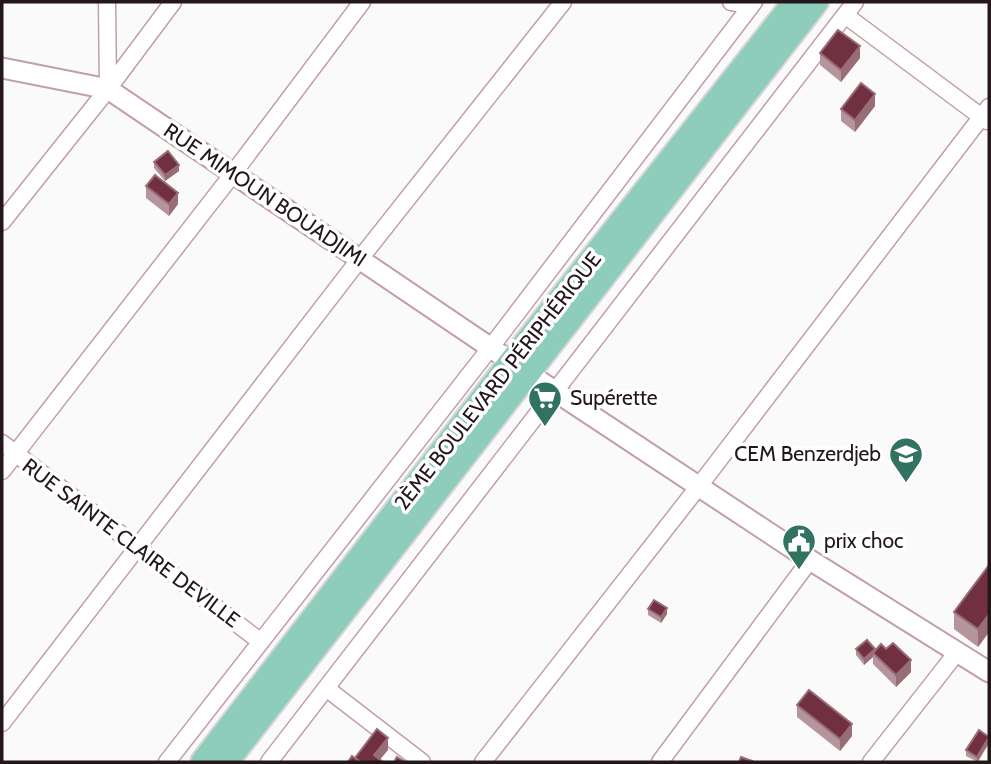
<svg xmlns="http://www.w3.org/2000/svg" width="991" height="764" font-family="Cabin,sans-serif">
<style>
.lines{fill:none;stroke-linecap:round;stroke-linejoin:round}
.minor-casing{stroke:#c29fa5;stroke-width:19}
.tertiary-casing{stroke:#c29fa5;stroke-width:23}
.primary-casing{stroke:#d8d5d6;stroke-width:28}
.minor{stroke:#fff;stroke-width:16}
.tertiary{stroke:#fff;stroke-width:19}
.primary{stroke:#8eccbb;stroke-width:24}
.wall{fill:#b5959d}
.shaded-wall{fill:#996d78}
.building{fill:#703040;stroke:#996d78;stroke-width:2}
.labels{text-anchor:middle;stroke-width:7;stroke-linejoin:round;paint-order:stroke}
.street-label{font-size:21px;fill:#241719;stroke:#fff}
.poi-label{font-size:21px;fill:#241719;stroke:#fff;text-anchor:start}
</style>
<rect width="100%" height="100%" fill="#fafafa"/>
<g class="lines">
<g class="minor-casing">
<path id="minor" d="M107,2L108,89
M731,2L751,6
M845,15L987,121
M2,222L108,89L173,2
M2,443L261,642
M2,471L232,175L362,2
M326,688L422,762
M2,723L359,260L563,2
M167,762L491,347L754,2
M269,762L855,2
M483,762L699,486L989,107
M660,762L810,560
M871,762L958,651"/>
</g>
<g class="tertiary-casing">
<path id="tertiary" d="M2,68L108,89L556,392L810,560L989,672"/>
</g>
<g class="primary-casing">
<path id="primary" d="M203,762L511,362L795,2
M226,762L816,2"/>
</g>
<use href="#minor" class="minor"/>
<use href="#tertiary" class="tertiary"/>
<use href="#primary" class="primary"/>
</g>
<path class="wall" d="M820,53L860,58L841,82L820,65Z
M875,106L855,132L841,121V109Z
M154,162L179,171L165,181L154,168Z
M146,186L178,204L169,216L146,198Z
M989,565V632L978,647L954,629V612Z
M648,609L667,614L661,623L648,615Z
M856,649L875,651L911,672L896,687L873,664V657L864,665L856,655Z
M797,705L852,736L840,751L797,717Z
M989,737V743L978,762L966,756V750Z"/>
<path class="shaded-wall" d="M860,46V58L841,82V70Z
M875,94V106L855,132V120Z
M179,165V171L165,181V175Z
M178,193V204L169,216V204Z
M667,608V614L661,623V617Z
M989,614V632L978,647V629Z
M875,649V654L873,653V657L864,665V659Z
M911,660V672L896,687V675Z
M852,724V736L840,751V739Z
M989,737V743L977,762V757Z
M388,738V750L378,762L374,755Z"/>
<path class="building" d="M838,30L860,46L841,70L820,53Z
M861,83L875,94L855,120L841,109Z
M168,151L179,165L165,175L154,162Z
M155,175L178,193L169,204L146,186Z
M989,565V614L978,629L954,612Z
M654,600L667,608L661,617L648,609Z
M867,640L875,649L864,659L856,649Z
M893,643L911,660L896,675L873,653L881,644L886,649Z
M809,690L852,724L840,739L797,705Z
M377,729L388,738L374,755L383,762H361L355,758Z
M979,730L989,737L977,757L966,750Z
M352,756L360,762H348Z
M397,757L405,762H394Z
M741,757L752,761L751,762H739Z"/>
<defs>
<g id="supermarket-pin" transform="scale(1.75)"><path d="M0 17L-7.5 6A9.5 9.5 0 1 1 7.5 6Z" fill="#327260" stroke="#fff"/><path d="M-6-5.5h2.5l.6 2H6L4.5 2H-2.5L-4.4-4H-6ZM-1.5 3.2a1.3 1.3 0 1 0 .1 0ZM3 3.2a1.3 1.3 0 1 0 .1 0Z" fill="#fff"/></g>
<g id="school-pin" transform="scale(1.75)"><path d="M0 17L-7.5 6A9.5 9.5 0 1 1 7.5 6Z" fill="#327260" stroke="#fff"/><path d="M0-5L7-2L0 1L-7-2ZM-4 1L0 2.5L4 1V4Q0 6-4 4Z" fill="#fff"/></g>
<g id="civic-pin" transform="scale(1.75)"><path d="M0 17L-7.5 6A9.5 9.5 0 1 1 7.5 6Z" fill="#327260" stroke="#fff"/><path d="M-.6-6.5H3V-4.5H.6V-3L4-1V1h2V6H-6V1h2V-1L-.6-3ZM-1.2 2.5V6h2.4V2.5Z" fill="#fff"/></g>
</defs>
<g fill-rule="evenodd">
<use href="#supermarket-pin" x="545" y="398"/>
<use href="#school-pin" x="906" y="454"/>
<use href="#civic-pin" x="799" y="541"/>
</g>
<g class="labels">
<g class="street-label">
<text transform="translate(265 195) rotate(34)" y="7">RUE MIMOUN BOUADJIMI</text>
<text transform="translate(498 381) rotate(-52)" y="7">2ÈME BOULEVARD PÉRIPHÉRIQUE</text>
<text transform="translate(131 543) rotate(37)" y="7">RUE SAINTE CLAIRE DEVILLE</text>
</g>
<g class="poi-label">
<text x="570" y="405">Supérette</text>
<text x="881" y="461" text-anchor="end">CEM Benzerdjeb</text>
<text x="824" y="548">prix choc</text>
</g>
</g>
<rect width="991" height="764" fill="none" stroke="#241719" stroke-width="7"/>
</svg>
